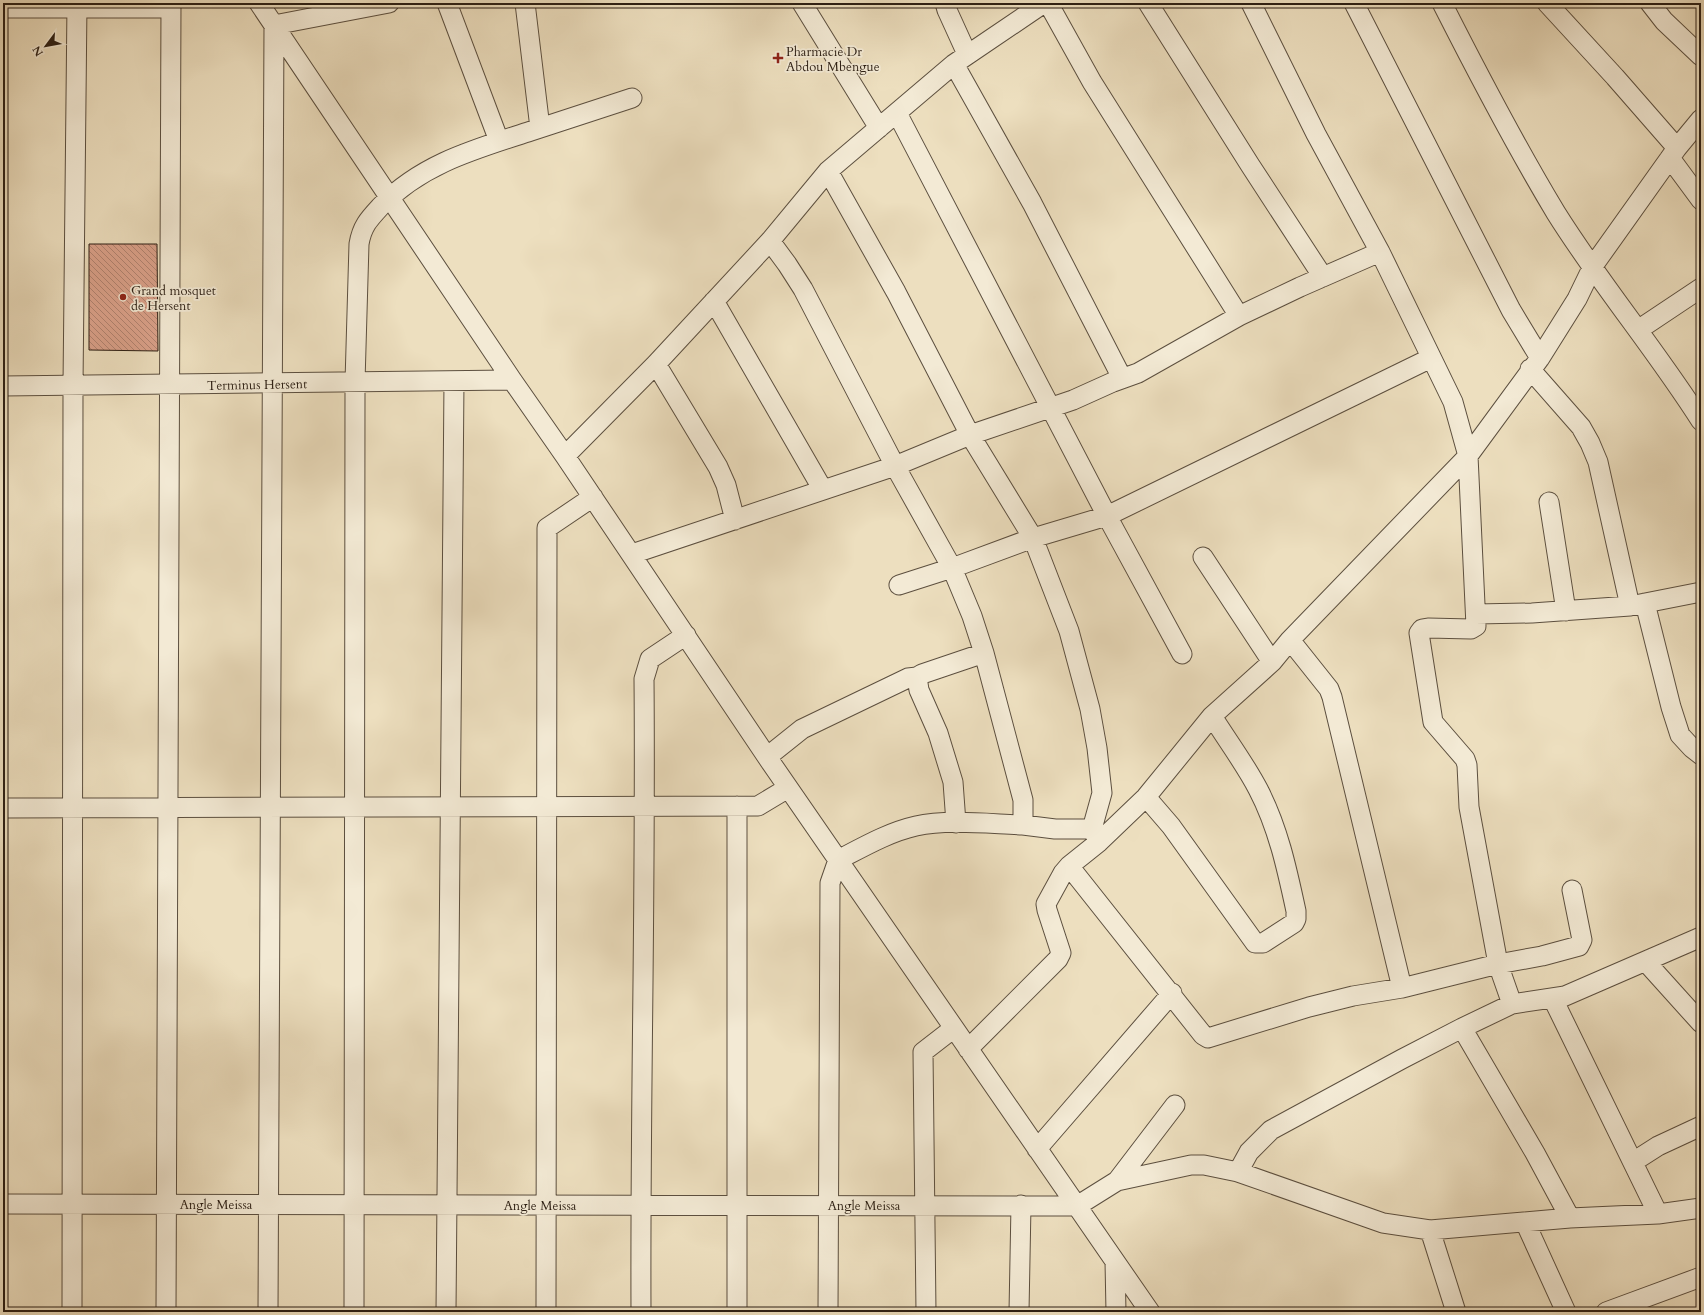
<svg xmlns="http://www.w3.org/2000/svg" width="1704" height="1315" font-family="Cardo,serif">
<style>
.building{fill:url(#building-back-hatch);stroke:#2c1f14}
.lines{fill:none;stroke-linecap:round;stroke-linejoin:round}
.minor-casing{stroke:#5c4f3f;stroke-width:21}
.minor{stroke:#f3ead5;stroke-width:19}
.poi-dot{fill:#8f2418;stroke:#f3ead5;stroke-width:1.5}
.labels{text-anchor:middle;stroke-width:3.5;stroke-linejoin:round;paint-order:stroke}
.poi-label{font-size:13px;fill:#2c1f14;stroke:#f3ead5;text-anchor:start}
.street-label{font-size:13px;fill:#2c1f14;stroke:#f3ead5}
</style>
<defs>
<pattern id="building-back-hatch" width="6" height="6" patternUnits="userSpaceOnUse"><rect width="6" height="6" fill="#daa18a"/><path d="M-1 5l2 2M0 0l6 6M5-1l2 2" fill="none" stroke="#b18370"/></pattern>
</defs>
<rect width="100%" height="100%" fill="#eddfbf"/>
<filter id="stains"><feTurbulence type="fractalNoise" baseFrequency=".005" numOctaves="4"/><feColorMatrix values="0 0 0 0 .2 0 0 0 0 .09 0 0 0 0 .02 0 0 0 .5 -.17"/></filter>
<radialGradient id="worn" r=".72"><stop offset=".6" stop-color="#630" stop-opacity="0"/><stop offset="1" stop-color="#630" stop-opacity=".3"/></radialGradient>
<path class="building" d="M89,244H157L158,351L89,350Z"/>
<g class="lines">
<g class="minor-casing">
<path id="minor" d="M259,3L512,380L565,456L767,757L1150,1312
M447,3L499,141
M525,3L540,128
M802,3L879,128
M945,3L947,10L967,54
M1048,3L1092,82L1239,316
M1148,3L1250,165L1323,277
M1251,3L1316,134L1380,252L1453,402L1468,456L1476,626L1471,629L1428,628L1422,629L1419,633L1433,722L1465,759L1467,765L1469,807L1498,964L1512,1004
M1354,3L1511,310L1540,358
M1442,3C1478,74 1515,145 1556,213C1601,285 1656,350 1701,421
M1547,3L1615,77L1677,148
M1650,3L1664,21L1701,56
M3,8H171
M954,64L1032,203L1122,378
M897,113L1107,516L1182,654
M1670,158L1701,200
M828,171L896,292L970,435L1033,538L1069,631L1090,709L1097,748L1102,793L1092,829L1099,842
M770,241L787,264L803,289L895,466L952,568L972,616L984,653L1023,800V825L1055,829H1092
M714,301L823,490
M1638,330L1701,288
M656,364L718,467L726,485L735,520
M1530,369L1581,427L1590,443L1598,462L1630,606
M3,386L512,380
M565,456L656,364L770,241L828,171L954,64L1044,3
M1549,502L1566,611
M632,554L895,466L970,435L1073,400L1113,382L1138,373L1239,316L1300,287L1380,252
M1203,557L1272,662
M899,585L952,568L1033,538L1107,516L1431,358
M1645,603L1671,707L1680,735L1692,748L1701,755
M1476,614L1532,613L1630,606L1701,592
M1290,640L1329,689L1332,697L1402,988
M767,757L802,729L908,678L917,677
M1146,797L1171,826L1255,943H1263L1294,923L1296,919V911C1287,869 1278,827 1258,789C1245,764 1227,740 1212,716
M737,806V1312
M3,808L758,806L788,788
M956,823L953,782L938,733L919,690L917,677L922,674L984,653
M1069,866L1203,1035L1208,1038L1309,1007L1353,996L1402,988L1498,964L1542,956L1579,946L1582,940L1572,890
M1646,962L1701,1023
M1553,999L1658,1214
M1462,1028L1535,1153L1570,1218
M968,1049L1058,959L1061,953L1047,910L1046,904L1063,873L1069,866L1099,842L1146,797L1212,716L1272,662L1290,640L1468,456L1540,358L1577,299L1593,266L1677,148L1701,119
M1037,1149L1172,993
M1633,1162L1658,1146L1701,1126
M1238,1172L1249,1152L1271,1130L1402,1059L1462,1028L1512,1004L1565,996L1701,937
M1117,1181L1175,1105
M3,1204L1077,1206L1117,1181L1191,1165H1204L1238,1172L1383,1223L1430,1230L1570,1218L1658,1214L1701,1208
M1525,1222L1566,1312
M1430,1230L1456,1312
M1115,1261L1116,1312
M72,1312L73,385L77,3
M166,1312L171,3
M268,1312L274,25L389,3
M354,1312L355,382L359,244C362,226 369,219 381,206C423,163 476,149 531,131C565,120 598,109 632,98
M446,1312L454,381
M546,1312L547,528L593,497
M641,1312C640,1101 646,890 644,679L650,659L686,635
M828,1312L830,883L838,860C863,847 889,832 916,826C947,819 991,824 1023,825
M926,1312L923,1052L954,1028
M1019,1312L1021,1205
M1606,1312L1701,1277"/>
</g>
<use href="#minor" class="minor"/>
</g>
<g class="poi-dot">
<path d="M776 52h4v4h4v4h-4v4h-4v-4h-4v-4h4z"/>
<circle cx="123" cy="297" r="4"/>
</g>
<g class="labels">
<g class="poi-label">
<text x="786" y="56">Pharmacie Dr<tspan x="786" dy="15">Abdou Mbengue</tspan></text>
<text x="131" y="295">Grand mosquet<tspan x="131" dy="15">de Hersent</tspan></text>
</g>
<g class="street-label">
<text transform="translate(257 384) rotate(-1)" y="5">Terminus Hersent</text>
<text x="216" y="1209">Angle Meissa</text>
<text x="540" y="1210">Angle Meissa</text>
<text x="864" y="1210">Angle Meissa</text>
</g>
</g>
<rect width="1704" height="1315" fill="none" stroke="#eddfbf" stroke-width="16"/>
<rect x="4" y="4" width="1696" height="1307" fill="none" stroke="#2c1f14" stroke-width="2"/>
<rect x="8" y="8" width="1688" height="1299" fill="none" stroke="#2c1f14"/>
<g transform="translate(46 46) rotate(238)" stroke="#f3ead5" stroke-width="3" paint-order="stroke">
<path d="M0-3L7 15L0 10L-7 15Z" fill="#2c1f14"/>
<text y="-6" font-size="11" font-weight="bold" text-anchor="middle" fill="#2c1f14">N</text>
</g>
<rect width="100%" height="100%" filter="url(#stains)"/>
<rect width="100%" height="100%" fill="url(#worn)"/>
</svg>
